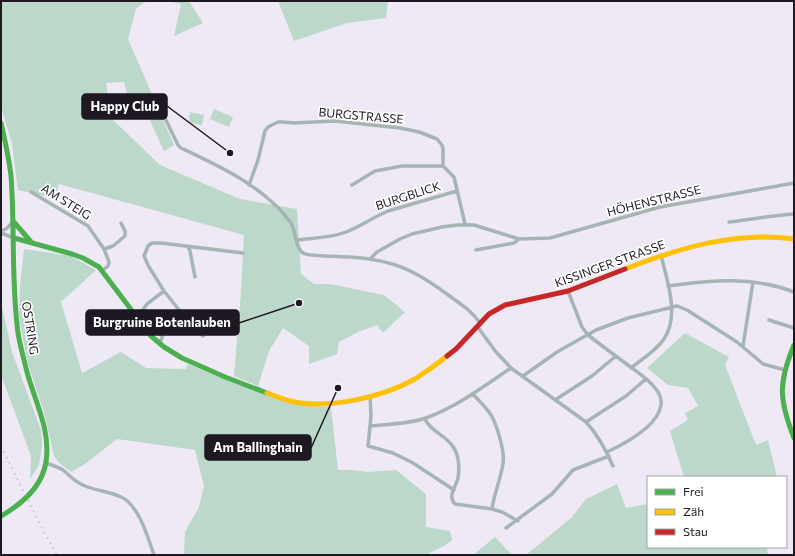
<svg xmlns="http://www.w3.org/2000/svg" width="795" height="556" font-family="Commissioner,sans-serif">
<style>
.green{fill:#bbd8ca}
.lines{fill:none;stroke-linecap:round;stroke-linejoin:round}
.street{stroke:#a6b5b4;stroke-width:3.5}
.fast{stroke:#4caf50;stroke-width:5}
.slow{stroke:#ffc107;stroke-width:5}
.jam{stroke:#c62828;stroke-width:5}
.rail{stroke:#a8adb0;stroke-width:1;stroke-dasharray:2 4;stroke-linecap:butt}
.labels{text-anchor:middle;stroke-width:3.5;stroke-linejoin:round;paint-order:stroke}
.street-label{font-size:12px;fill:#1d1821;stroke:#fff}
.leader{fill:none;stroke:#1d1821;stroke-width:1.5}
.callout-dot{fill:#1d1821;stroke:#fff;stroke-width:1.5}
.callout{fill:#1d1821;stroke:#1d1821;stroke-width:1.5}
.callout-label{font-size:13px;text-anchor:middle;font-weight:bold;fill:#fff}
</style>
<rect width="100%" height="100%" fill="#efe9f5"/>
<path class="green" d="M1,1H146L136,9L128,39L174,145L164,151L146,112H132L124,82L106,83L111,118L160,165L240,199L297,209L301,274L314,284H330L384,295L405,312L383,333L377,325L358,332L339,342L337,354L309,364V346L283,328L269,351L258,386L234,376L241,292L244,235L59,184L54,198L18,190L12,144L1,107Z
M167,1H189L203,23L174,36L181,4Z
M278,1H388L386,18L347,23L294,41Z
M214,109L233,117L229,127L210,119Z
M190,112L204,115L202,125L189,123Z
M24,249L71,256L96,270L61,302L82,373L121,352L146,368L186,369L188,364L236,384L296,404L310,406L331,407L338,470H351L368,472L396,470L426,494V527L450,531L452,540L444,546L425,555H184L185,532L199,507L204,486L195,450L117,439L85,464L71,472L59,463L54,456L44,412L29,367L23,339L19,317L20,286Z
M1,302L12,352L41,430L42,446L39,465L30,479L31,456L1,375Z
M685,333L729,357L725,365L756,445L768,440L777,477H684L670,431L688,420L685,413L698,406L688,388L668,385L647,368Z
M617,484L626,508L648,504V547H767L768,555H526L571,518L586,499Z
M495,537L512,555H473Z"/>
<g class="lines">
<path class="street" d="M159,102L164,116L178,145L181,148C217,165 256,183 283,213C285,216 288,219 291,223C296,231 295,248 303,253C310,257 341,256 351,257C395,260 416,271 451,297C462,305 472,311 480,323
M249,185L258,160L265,131L268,127L278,122H283L294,123L335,121L400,128L419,132L437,139L442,145L443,149V166
M352,185L375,171L402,166H443L454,177L465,224
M31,192L88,226L104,249L109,262L108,266L102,271
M729,222C751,220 772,215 794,214
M1,231L6,229L13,222
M1,233L14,238
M297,240C313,238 331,238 346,232C361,226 374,217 388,211L457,191
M188,247L190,251L195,277
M104,249L113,246L125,236V231L121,223
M476,250L514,243L519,239
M370,259L377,252L400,239L412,234L442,227L457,225H474L519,239L550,238L660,207L794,183
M668,286C712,280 752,276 794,292
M568,291L582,327L588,335C602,346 617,357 632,368C640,374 649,380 655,388C659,392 662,399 661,405C658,426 624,444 607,452
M769,320L794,328
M477,326L496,352L511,368L586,422C598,435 606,450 613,466
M203,336L183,315L164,291L149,267L144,256L148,246L152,243H161L243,253
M159,343L162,338V336L143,314L142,311L147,304L164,291
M743,346L753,282
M631,368C642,359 656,351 664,339C680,315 667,281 661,255
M523,376L557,352L596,330L628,318L677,306L687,310L737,342L763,364L785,370
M473,394C479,401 486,407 491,415C497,425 505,452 503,463C501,479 494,493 492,509
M370,396L371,416L368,446L393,453L413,463L454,490
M555,400L592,376L616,356
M425,419C431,434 454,436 458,459C459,465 459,472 458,478C456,487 447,496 455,504L492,509L502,512L518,521
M586,422L626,396L646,379
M371,426C389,424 409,424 426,418C457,407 484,386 511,368
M46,463C52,465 58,467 63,470C70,476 75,482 83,485C95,491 109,491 121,497C139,505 148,538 154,555
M506,528L552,494L573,470L609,456"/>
<path class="fast" d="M1,123C5,141 9,158 11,176C15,229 11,281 18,333C20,346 24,359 27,372C35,402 51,430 46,462C42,487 22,504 1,516
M13,221L32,243
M14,238L72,254L83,258L99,267L151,336L164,347L182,358L225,377L267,393
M794,345C778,383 779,400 794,438"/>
<path class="slow" d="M625,269C679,248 736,231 794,239
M267,393C275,396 283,399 290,401C327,410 383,397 415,379C426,372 437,364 447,356"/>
<path class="jam" d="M447,356L456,349L489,314L505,305L568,291L625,269"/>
<path class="rail" d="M1,446L43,530L57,555"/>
</g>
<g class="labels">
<g class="street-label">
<text transform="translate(361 116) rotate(5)" y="4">BURGSTRASSE</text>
<text transform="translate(408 196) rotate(-18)" y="4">BURGBLICK</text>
<text transform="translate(654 201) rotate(-14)" y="4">HÖHENSTRASSE</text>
<text transform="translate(66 202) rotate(32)" y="4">AM STEIG</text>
<text transform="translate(610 264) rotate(-20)" y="4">KISSINGER STRASSE</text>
<text transform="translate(30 328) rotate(81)" y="4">OSTRING</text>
</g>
</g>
<path class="leader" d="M230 153L167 106M299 303L239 323M338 388L311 448"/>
<g class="callout-dot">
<circle cx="230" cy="153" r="4"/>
<circle cx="299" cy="303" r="4"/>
<circle cx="338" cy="388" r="4"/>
</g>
<g class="callout">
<rect x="82" y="94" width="85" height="25" rx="4"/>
<rect x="86" y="310" width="153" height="25" rx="4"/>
<rect x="205" y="435" width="106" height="25" rx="4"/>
</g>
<g class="callout-label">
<text x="125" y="111">Happy Club</text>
<text x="162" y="327">Burgruine Botenlauben</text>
<text x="258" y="452">Am Ballinghain</text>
</g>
<rect width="795" height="556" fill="none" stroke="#1d1821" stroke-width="4"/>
<rect x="647" y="476" width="140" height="72" fill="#ffffff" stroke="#a5a3a6"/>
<rect x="655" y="489" width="20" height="6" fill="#4caf50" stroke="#a5a3a6"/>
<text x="683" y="496" font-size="12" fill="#1d1821">Frei</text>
<rect x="655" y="509" width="20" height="6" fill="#ffc107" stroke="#a5a3a6"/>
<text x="683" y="516" font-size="12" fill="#1d1821">Zäh</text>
<rect x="655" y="529" width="20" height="6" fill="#c62828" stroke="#a5a3a6"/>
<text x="683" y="536" font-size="12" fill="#1d1821">Stau</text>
</svg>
